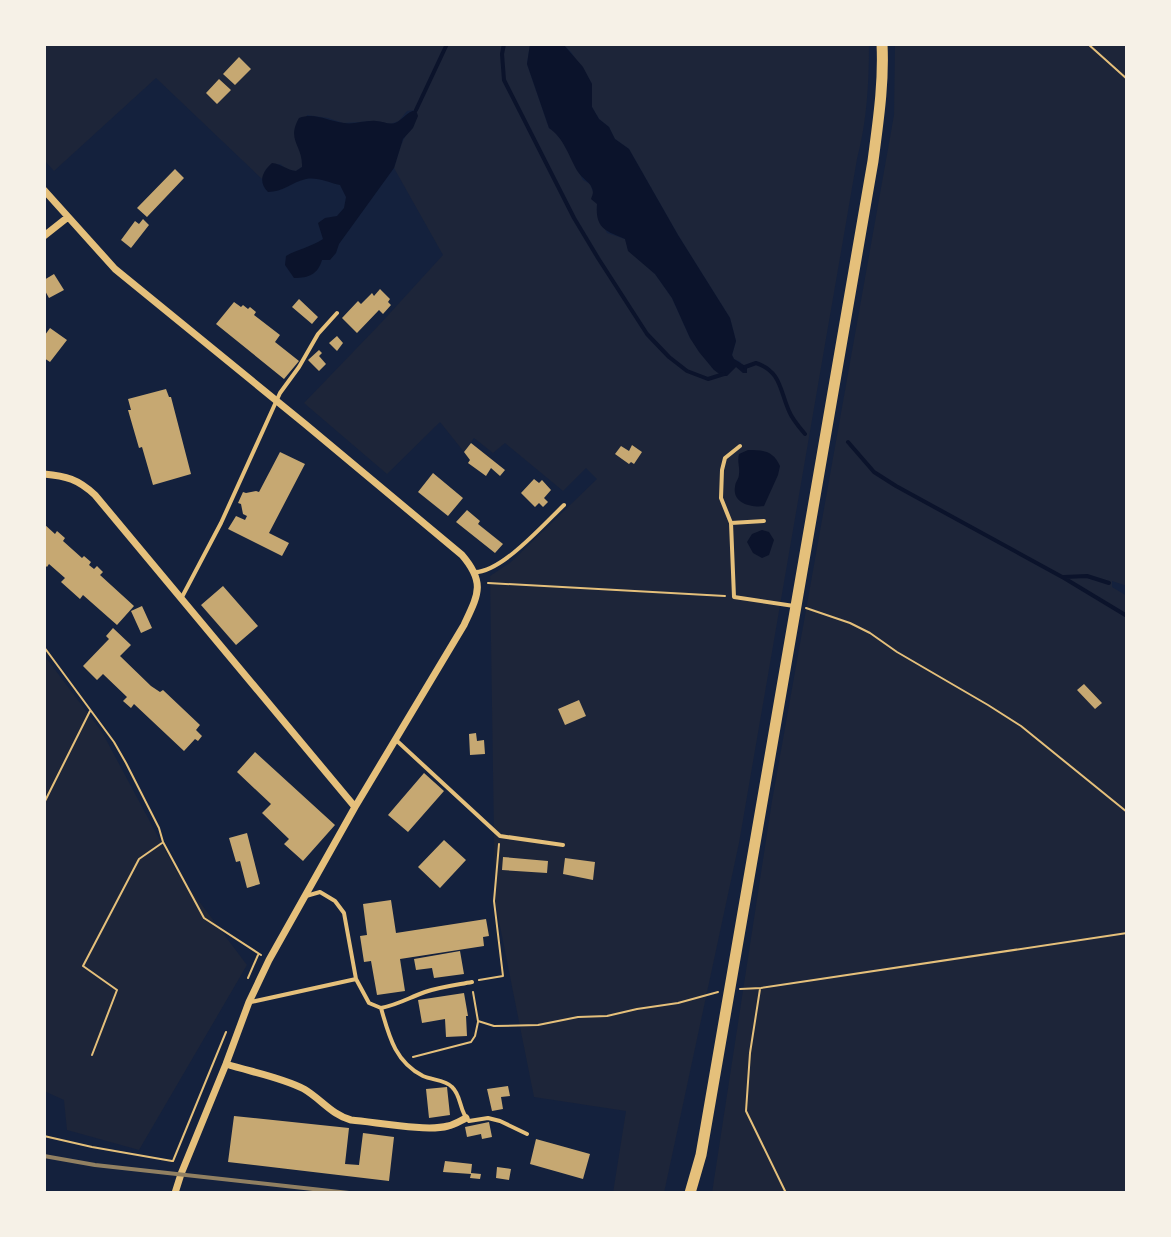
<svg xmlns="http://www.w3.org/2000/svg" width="1171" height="1237" font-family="'PT Serif',serif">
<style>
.green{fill:#1d2539}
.water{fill:#0b132b}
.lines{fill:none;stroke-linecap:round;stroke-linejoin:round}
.stream{stroke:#0b132b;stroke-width:4}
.building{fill:#c6a872}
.path{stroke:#e5c07b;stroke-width:2}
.service{stroke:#e5c07b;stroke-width:4}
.minor{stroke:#e5c07b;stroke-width:7}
.primary{stroke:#e5c07b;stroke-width:11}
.rail{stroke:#918062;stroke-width:4}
</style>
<rect width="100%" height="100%" fill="#14213d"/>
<path class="green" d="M44,44H530L527,64L549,128L556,132L565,145L583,180L590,184L598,204L597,213L607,233L625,239L629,251L655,274L672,298L690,338L714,370L731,371L741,362L734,359L732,355L736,341L730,318L678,235L629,149L615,139L609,127L599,119L592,107V84L571,52L563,44H869C869,83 867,121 857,159L739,843L664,1193H613L626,1111L534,1097L495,901L490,576L511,562L597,479L586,468L563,491L505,443L493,453L474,438L464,452L440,422L387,474L304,403L380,324L443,255L394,168C397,159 399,149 403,141C408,130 418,124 416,110L407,111L399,121L390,124L376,121L343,123L328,118L307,115L302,167L296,171L288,170L280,164L266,169L262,179L156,78L54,171L44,160Z
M895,44H1127V586L1112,581V587L1127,596V1193H712L772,801L894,115Z
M44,655L102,732L177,872L247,965L139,1150L67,1130L64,1100L44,1091Z"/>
<path class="water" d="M530,44H563L583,67L592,84V107L599,119L609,127L615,139L629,149L678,235L730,318L736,341L732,355L734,359L747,367V373H743L736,367L727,376H722L714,370L699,352L690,338L672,298L655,274L628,251L625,239C605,231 595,228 597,204L591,199C593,194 594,192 591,186C588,181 582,178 578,172C569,157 564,138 549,128L527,64Z
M416,110L418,116L413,128L403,139L394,168L339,244L336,253L330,260H322C318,274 309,278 294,278L285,265L286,256C298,249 311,247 323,239L318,223L325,218L337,216L344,208L346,197L340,185C329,183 318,177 306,179C292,182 283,192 268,192C258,182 262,172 272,163C281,164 287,170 296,171L302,167C303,145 286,141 299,118C315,112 328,121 344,123C354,125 365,120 376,121C383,121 388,125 395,123C404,119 406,112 416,110Z
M748,450C764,450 773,451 780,466L778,475L764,506C752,508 732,503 735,487C735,482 739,479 739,474C740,467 737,462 739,454Z
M762,530L769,532L774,540L769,555L762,558L753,553L747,542L752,534Z"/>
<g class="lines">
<path class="stream" d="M504,44L502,54L504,80L574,218L598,258L647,334L669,357L687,371L708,379L724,374
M416,110L447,44
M745,367L756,363C781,371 780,391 789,411C792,419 799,427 805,434
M848,442L874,472L896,486L1064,578L1127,616
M1064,577L1087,576L1109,583"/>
</g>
<path class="building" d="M239,57L251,69L235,85L223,74Z
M219,79L231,90L217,104L206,93Z
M175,169L184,178L147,217L137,208Z
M143,219L149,225L131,248L121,240L135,221L139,224Z
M54,274L64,290L49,298L44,289V280Z
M380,289L390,299L388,302L391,305L383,314L379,310L357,333L342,318L358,301L361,304L372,293L374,296Z
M299,299L318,317L312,324L292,307Z
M234,302L241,307L243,305L248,309L250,307L256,312L254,315L280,335L275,342L299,361L284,379L216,324Z
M50,328L67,340L50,362L44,358V334L45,335Z
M337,336L343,343L337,351L329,343Z
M319,350L322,353L319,356L326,364L319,371L308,360Z
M166,389L169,397H171L191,474L153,485L142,447L139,448L128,410H131L128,399Z
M471,443L505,470L500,476L491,468L486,476L468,463L470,460L464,452Z
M632,445L642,452L634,464L631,462L629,464L615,454L621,446L629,451Z
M280,452L305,464L269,533L289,543L282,556L228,529L236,516L245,520L247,516L243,514L241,504L238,503L243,492L246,493L256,491L259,492Z
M433,473L463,498L448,516L418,492Z
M534,479L539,483L542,480L551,490L544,498L548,502L543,507L539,503L535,507L521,493Z
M467,510L480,521L478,524L503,544L495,553L456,522Z
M44,524L55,534L57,531L65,538L63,541L82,558L84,556L91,562L89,565L94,569L97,566L103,572L100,575L134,606L117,625L83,595L80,599L61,582L65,578L49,564L47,567L44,564Z
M223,586L258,626L236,645L201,605Z
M142,606L152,628L141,633L131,611Z
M113,628L131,645L120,656L151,686L160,692L163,690L200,725L196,730L202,736L198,741L195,739L184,751L134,704L131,708L123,701L127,697L103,674L97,680L83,666L109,639L106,636Z
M1084,684L1102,703L1095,709L1077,690Z
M579,700L586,716L565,725L558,709Z
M476,733L477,741L484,740L485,754L470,755L469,734Z
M255,752L335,825L303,861L284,844L289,839L262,813L271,804L237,772Z
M424,773L444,791L408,832L388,815Z
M247,833L260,884L247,888L240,861L236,862L229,838Z
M444,840L466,860L440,888L418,867Z
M503,857L548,861L547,873L502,870Z
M565,858L595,862L593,880L563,874Z
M391,900L396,933L486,919L489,936L483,937L484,946L400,959L405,991L377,995L371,961L364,962L360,936L367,935L363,904Z
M460,951L464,974L434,978L432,968L416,970L414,959Z
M464,993L468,1016H466L467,1036L446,1037L445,1019L422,1023L418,1000Z
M508,1086L510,1096L501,1097L503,1109L492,1111L487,1089Z
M447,1087L450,1115L429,1118L426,1089Z
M234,1116L349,1128L345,1164L359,1165L363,1133L394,1137L389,1181L228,1162Z
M489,1122L492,1137L482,1139L481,1134L467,1137L465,1127Z
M536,1139L590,1154L583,1179L530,1164Z
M445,1161L472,1164L471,1173L481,1174L480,1179L470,1178L471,1174L443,1172Z
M497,1167L511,1169L509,1180L496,1178Z"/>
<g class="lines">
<path class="path" d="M1088,44L1127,79
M488,583L725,596
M806,608L850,623L870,633L897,652L988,705L1021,726L1127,812
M44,647L114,742L126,763L159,828L163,842L204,918L261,955
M44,803L90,711
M248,978L258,955
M479,980L503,976L494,901L499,844
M740,989L761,988L1127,933
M760,989L750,1053L746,1111L786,1193
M473,992L478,1021L494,1026L538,1025L578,1017L607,1016L637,1009L678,1003L718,992
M92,1055L117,990L83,966L139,859L162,843
M413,1057L471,1042L475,1036L478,1022
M44,1136L92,1147L172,1161
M173,1161L226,1032"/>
<path class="service" d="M764,521L731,523L734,597L794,606
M731,523L721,498L722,470L725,458L740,446
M475,572C502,572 544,524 564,505
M182,597L221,523L280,393L299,367L318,334L337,313
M396,740L500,836L563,845
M306,896L320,892L335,901L344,913L356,979
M251,1002L356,979L369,1003L381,1008C389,1036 395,1062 423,1076C432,1080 446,1080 452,1087C462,1096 459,1112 469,1121L488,1118L500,1121L527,1134
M381,1008C400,1004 408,998 425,992C440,987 456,985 472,982"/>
<path class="minor" d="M44,190L115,269L305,424L462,555C486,583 478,595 464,625L355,807L269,960L249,1002L226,1064L181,1174L175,1193
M44,236L68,217
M44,474C66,476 78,479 95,495L355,807
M226,1064C251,1072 281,1077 304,1089C321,1099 332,1115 351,1120C376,1122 426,1132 448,1126C454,1125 460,1121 466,1118"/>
<path class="primary" d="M690,1193L701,1155L873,161C878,122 884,84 882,44"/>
<path class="rail" d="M44,1156L95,1165L349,1193"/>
</g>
<rect width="1171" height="1237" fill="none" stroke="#f6f1e7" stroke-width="92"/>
</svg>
